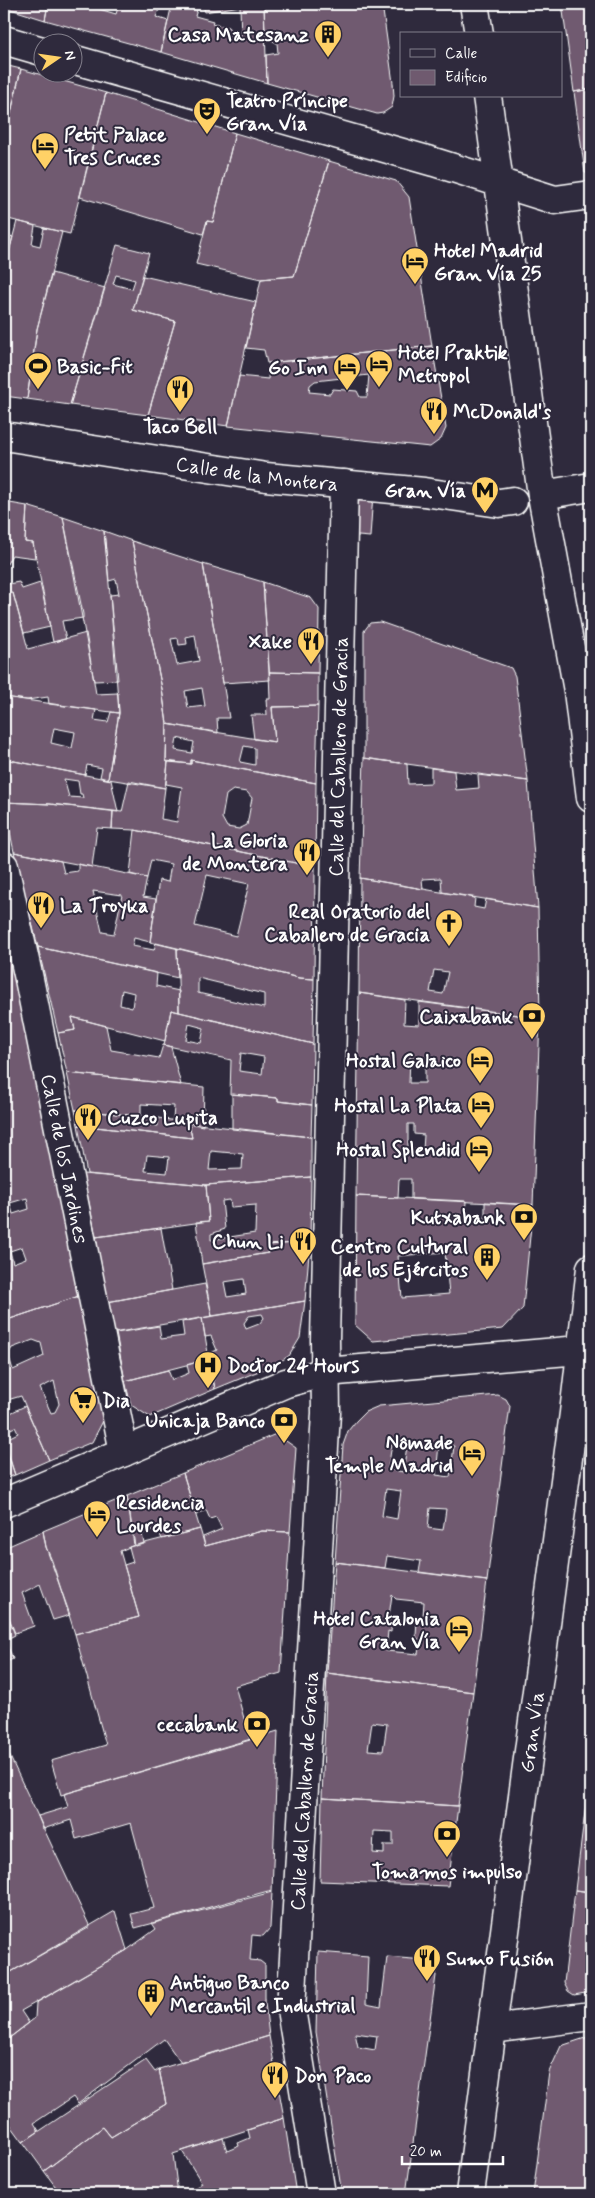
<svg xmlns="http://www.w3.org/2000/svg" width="595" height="2198" font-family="Mynerve,sans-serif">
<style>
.building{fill:#6f5a6f;stroke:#fff;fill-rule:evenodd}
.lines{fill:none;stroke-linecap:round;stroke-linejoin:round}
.minor-casing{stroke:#fff;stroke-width:31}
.minor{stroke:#2f2a3d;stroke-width:28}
.labels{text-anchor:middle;stroke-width:4;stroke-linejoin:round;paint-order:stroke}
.poi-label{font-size:20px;font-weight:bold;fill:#fff;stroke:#2f2a3d;text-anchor:end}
.street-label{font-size:20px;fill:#fff;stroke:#2f2a3d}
</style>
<rect width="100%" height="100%" fill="#2f2a3d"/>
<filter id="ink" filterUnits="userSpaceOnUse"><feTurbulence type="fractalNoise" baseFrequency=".02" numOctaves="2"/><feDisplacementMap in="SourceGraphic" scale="10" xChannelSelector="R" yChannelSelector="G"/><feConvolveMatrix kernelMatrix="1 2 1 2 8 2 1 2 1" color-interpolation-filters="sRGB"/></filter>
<g filter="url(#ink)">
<path class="building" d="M4,4H48L45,20L4,7Z
M48,4H90L89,6L116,14L119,4H161L156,17L168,21L161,52L45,20Z
M172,4H264L267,83L161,52ZM203,6L205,12L240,6L241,40L229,37L231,31L228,27L212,24L213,21L195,16L198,7Z
M264,4H382L393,83L394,96L392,107L383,113L377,114L267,83L266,55L278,53L277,43L269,39L265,41Z
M562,4H591V89L574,92Z
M4,65L21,69L4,142Z
M21,69L106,93L70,234L4,218V144Z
M591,89V173H585L574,92Z
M106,93L235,133L213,222L207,221L203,234L80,197Z
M235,133L329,161L294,276L261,279L196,264L207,221L213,222Z
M329,161L396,181L409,197L432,346L267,363L264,350L246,348L261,279L294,276Z
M17,221L35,226L32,244L40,246L44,228L62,232L37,329L27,399L4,396V287L10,260L7,259Z
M4,234L13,237L7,259L4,258Z
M117,245L149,253L133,310L175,321L148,415L70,405ZM116,275L135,280L132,289L113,284Z
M52,273L105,288L70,405L27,399L37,329Z
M143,276L256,302L228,426L148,415L175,321L133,310Z
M432,346L446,428L441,439L430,447L228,426L239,376L268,379L269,363ZM369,375L367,397H360L357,391L333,389L330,394L309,392L310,385L315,381Z
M349,493L373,494L370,537L347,535Z
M4,502L27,506L25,542L33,543L35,558L12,555L4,569L8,584L19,582L22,589L40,583L50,627L24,633L13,593L4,595Z
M27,506L63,517L83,614V618L62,621L66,639L53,642L33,543L25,542Z
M63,517L104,531L118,680L94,681Z
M104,531L132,541L162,689L167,724L166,761L168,762L165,788L108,779L119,713L110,595L119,594L116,579L109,581Z
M132,541L203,564L229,718H217L218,733L167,724L162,689ZM195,635L199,661L177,665L171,639L178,638L179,645L187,644L186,637ZM202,688L205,706L188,708L185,691Z
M203,564L263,582L270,680L223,683Z
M263,582L311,598L319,609L318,673L269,672Z
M13,593L28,649L86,633L96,694L118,693L119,713L49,704L48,697L27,700L4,697V595Z
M380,622L511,668L515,676L528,781L364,758V631L370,623Z
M269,672L318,673V706L272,707L275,742L254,739L251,715H267L266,699H270Z
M4,697L96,710L94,720L108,722L111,712L119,713L108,779L100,777L102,768L87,765L85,775L4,759ZM54,728L75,732L72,748L51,743Z
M318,706L316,783L191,760V764L166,761L167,724L275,742L272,707ZM177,738L194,742L192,753L175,750ZM244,746L255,748V765L240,762Z
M364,758L407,764L408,784L431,783V768L454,771L456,790L479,788L478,775L528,781L538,908L442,892L441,878L422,879L423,889L360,878Z
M4,759L111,780L118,812L50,804L4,802ZM64,779L78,781L80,794H82L83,798L69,797Z
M191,760L316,783L315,867L135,830L112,829L113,811L122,812L129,781L165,788L161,819L177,822L182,787L166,784L168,762L191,764ZM233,790L247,792L252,798L247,825L239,829L227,827L222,818L226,795Z
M4,802L50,804L113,811L112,829L97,828L92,867L14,852Z
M135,830L315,867L314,979L299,978L150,942L159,880L168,882L171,864L151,860L147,878L130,874ZM207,875L249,884L236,936L195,926Z
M14,852L61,861L64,873L78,871V864L147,878L143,897L156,899L150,942L134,938L132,946L154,950L156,943L177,948L178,978L38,947ZM93,891L122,895L114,934L102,932Z
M360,878L475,898L474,907L484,909L486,899L538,908L540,1018L359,993ZM434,970L448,972L443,994L430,992Z
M4,928L10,956L4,958Z
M38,947L157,973L156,986L179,991V1012L171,1010L165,1041L72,1017L75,1030L58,1033ZM122,990L134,993L132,1008L120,1005Z
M177,948L299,978L314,979L313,1044L179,1012ZM198,978L264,994V1008L198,993Z
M10,956L39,1075L79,1296L4,1321V958ZM27,1198L29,1209L13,1214L10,1203ZM22,1247L26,1258L13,1263L10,1251Z
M359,993L405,1000L404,1024L419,1025V1002L540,1018L533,1205L411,1199V1179H399L398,1198L356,1196ZM410,1057L425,1058V1083H409ZM408,1124H414V1134L424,1135L423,1150L408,1149Z
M171,1010L313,1044L312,1105L278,1101V1098L230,1094L231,1060L164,1045ZM189,1024L204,1028L201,1043L186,1040ZM241,1053L264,1057L262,1074L239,1071Z
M72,1017L106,1026L111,1050L159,1058L163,1045L171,1047L181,1085L67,1073L58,1033L75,1030Z
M67,1073L204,1087L203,1126L173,1120L174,1106L141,1104V1116L75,1110Z
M232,1094L278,1098V1101L312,1105L311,1137L232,1129Z
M75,1110L149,1117L148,1125L158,1126V1118L189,1123L192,1138L78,1125Z
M189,1123L311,1137V1177L206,1185L87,1174L78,1125L192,1138ZM211,1151L243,1154L242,1169L209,1170ZM147,1155L169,1157L167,1173L145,1171Z
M83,1174L206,1185L209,1221L96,1237Z
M311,1177L310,1242L268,1245V1253L202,1264L196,1222L209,1221L206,1185ZM230,1200L231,1207L256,1205L255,1233L211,1240V1234L225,1229L222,1201Z
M356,1196L466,1201L465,1222L485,1223V1202L533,1205L523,1308L503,1329L373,1341L355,1325ZM445,1252L449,1294L402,1298L398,1256Z
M161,1228L172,1290L107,1302L96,1237Z
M310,1242L305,1301L212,1316L202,1264L268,1253V1245ZM244,1279L246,1294L227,1297L224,1282Z
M205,1284L212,1316L113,1333L107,1302Z
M79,1296L103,1421L92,1442L49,1460L21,1396L4,1401V1321ZM33,1340L41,1343L44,1356L13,1370L8,1354L12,1348ZM54,1381L59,1404L55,1412L51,1413L40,1388Z
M305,1301L300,1338L289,1356L276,1364L215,1389L208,1354L217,1350L211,1336L205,1337L202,1318ZM262,1314L264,1318L259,1324L246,1329L244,1323L249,1316Z
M202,1318L209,1359L125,1381L116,1333L159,1326L161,1339L184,1336L182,1322Z
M209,1359L215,1389L150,1417L131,1405L125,1381L168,1370L172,1380L189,1373L187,1365Z
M498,1395L506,1399L510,1406L487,1581L419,1572L421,1561L387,1556L385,1568L335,1562L343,1445L348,1431L356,1421L365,1412L379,1406ZM392,1444L407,1446L403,1472L388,1469ZM439,1444L454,1446L450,1477L436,1475ZM386,1489L401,1491L397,1519L382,1516ZM430,1508L446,1509L443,1530L428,1528Z
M25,1406L49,1460L15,1475L4,1440L18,1433L15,1427L4,1432V1416Z
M276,1434L296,1448L290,1532L262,1531L205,1546L203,1537L222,1529L216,1517L210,1519L206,1510L196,1515L183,1473Z
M4,1443L15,1475L4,1479Z
M183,1473L200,1529L162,1539L157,1528L142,1534L144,1544L135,1546L127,1496Z
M127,1496L134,1545L120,1551L139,1617L75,1634L52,1561L46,1547L43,1531Z
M200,1529L205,1546L262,1531L290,1532L281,1673L235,1686L250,1740L61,1795L51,1761L106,1745L75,1634L139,1617L124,1565L133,1562L129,1547Z
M43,1531L46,1547L70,1615L53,1620L40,1584L22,1593L34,1626L15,1633L4,1605V1548Z
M335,1562L487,1581L473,1692L327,1673ZM392,1595L396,1599L424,1602L423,1616L417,1620L416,1636L420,1641L418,1654L386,1651L388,1631L391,1632L392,1617L389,1616Z
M4,1605L15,1635L5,1640L13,1659L4,1663Z
M327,1673L473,1692L458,1806L322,1798ZM372,1722L387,1724L383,1751L368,1750Z
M278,1731L272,1892L135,1928L131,1914L154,1908L131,1823L76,1839L71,1820L43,1829L38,1816L68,1807L64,1794Z
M4,1744L90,1927L4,1976Z
M591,1765V1892L575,1890Z
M322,1798L458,1806L448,1886L320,1881ZM374,1831L393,1832V1845H384V1854L373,1853Z
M575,1890L591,1892V1992L574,1995L568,1991L564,1983Z
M268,1891L272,1892L270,1928L263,1936L252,1935L250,1960L260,1961L265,1965V2003L269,2036L181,2063L164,2039L78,2104L73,2097L34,2123L39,2131L23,2142L4,2116V2042L35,2018L36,2003L127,1950L156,1929L152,1923Z
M115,1911L127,1950L21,2011L29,2023L4,2042V1976Z
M318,1952L368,1956L366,2004L381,2007L387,1957L438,1961L406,2194H342L316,2032ZM355,2033L377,2036L375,2050L358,2047Z
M269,2036L284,2118L173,2154L178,2194H61L44,2171L103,2127L111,2137L166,2104L159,2069Z
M591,2036V2194H533L549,2072L561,2046Z
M146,2060L155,2072L159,2069L166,2104L111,2137L103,2127L44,2171L23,2142Z
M284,2118L296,2194H186L202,2183L182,2151L223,2138L227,2151L239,2146L238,2143L250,2138L248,2130Z"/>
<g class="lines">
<g class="minor-casing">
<g id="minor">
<path d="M474,4L479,34"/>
<path d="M4,40L42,51"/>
<path d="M72,59L434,162L555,200L591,195"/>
<path d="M487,96L542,495L578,691L591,798"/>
<path id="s1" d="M4,436L266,477L424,492L499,503L513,501"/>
<path d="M542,495L591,487"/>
<path id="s2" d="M4,866L29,979L124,1452"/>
<path d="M4,1503L286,1383L326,1372L591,1349"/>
<path d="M492,2029L591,2016"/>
<path id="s3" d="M321,2194L291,2009L326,1413L325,1340L344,484"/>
<path id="s4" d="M470,2194L574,1413L591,1268"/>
</g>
</g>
<use href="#minor" class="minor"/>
</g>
</g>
<defs>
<g id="building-pin" transform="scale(1.4375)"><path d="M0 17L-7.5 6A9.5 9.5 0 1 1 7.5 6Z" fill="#ffd166" stroke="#2f2a3d"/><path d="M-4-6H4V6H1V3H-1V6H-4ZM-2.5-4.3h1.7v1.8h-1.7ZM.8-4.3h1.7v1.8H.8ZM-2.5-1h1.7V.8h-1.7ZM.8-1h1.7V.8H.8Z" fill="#111"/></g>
<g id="theatre-pin" transform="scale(1.4375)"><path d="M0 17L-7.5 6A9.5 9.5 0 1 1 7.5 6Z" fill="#ffd166" stroke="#2f2a3d"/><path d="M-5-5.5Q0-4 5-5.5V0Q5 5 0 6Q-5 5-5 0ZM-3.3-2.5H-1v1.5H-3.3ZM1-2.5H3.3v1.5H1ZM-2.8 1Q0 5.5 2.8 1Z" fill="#111"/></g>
<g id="hotel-pin" transform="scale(1.4375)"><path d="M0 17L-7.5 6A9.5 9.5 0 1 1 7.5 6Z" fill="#ffd166" stroke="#2f2a3d"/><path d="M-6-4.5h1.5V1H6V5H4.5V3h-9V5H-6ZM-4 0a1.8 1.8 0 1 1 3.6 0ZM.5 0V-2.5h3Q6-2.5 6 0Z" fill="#111"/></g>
<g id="stadium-pin" transform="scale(1.4375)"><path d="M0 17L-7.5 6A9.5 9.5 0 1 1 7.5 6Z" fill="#ffd166" stroke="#2f2a3d"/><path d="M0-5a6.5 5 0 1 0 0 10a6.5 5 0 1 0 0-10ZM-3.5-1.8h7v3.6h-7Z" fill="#111"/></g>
<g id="restaurant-pin" transform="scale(1.4375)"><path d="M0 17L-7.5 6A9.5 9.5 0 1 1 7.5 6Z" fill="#ffd166" stroke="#2f2a3d"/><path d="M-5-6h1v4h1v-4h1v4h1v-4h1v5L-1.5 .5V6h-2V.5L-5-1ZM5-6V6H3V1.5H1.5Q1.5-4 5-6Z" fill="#111"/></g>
<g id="metro-pin" transform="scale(1.4375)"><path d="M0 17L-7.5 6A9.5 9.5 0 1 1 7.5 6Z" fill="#ffd166" stroke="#2f2a3d"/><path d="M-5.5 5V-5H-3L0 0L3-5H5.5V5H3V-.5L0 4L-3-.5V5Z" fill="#111"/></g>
<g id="church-pin" transform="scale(1.4375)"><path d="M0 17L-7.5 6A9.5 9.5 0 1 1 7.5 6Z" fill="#ffd166" stroke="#2f2a3d"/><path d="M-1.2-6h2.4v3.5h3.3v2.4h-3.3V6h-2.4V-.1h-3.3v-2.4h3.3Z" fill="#111"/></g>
<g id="bank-pin" transform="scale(1.4375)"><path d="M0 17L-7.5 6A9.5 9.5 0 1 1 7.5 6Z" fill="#ffd166" stroke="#2f2a3d"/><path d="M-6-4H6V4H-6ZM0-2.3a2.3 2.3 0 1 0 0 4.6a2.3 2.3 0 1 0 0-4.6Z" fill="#111"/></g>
<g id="hospital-pin" transform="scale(1.4375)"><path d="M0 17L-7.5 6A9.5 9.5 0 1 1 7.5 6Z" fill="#ffd166" stroke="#2f2a3d"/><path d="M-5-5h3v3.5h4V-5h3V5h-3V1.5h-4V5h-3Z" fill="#111"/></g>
<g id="supermarket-pin" transform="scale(1.4375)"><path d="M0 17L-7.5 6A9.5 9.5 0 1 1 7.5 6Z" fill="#ffd166" stroke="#2f2a3d"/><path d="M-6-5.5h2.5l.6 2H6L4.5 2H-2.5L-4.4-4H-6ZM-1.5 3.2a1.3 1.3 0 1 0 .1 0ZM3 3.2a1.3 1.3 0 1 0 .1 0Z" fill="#111"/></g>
</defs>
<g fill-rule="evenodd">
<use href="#building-pin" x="328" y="34"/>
<use href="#theatre-pin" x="207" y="111"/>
<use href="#hotel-pin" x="45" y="146"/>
<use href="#hotel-pin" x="415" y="261"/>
<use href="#hotel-pin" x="379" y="364"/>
<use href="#stadium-pin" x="38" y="366"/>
<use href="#hotel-pin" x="347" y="367"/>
<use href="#restaurant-pin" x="180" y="389"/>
<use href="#restaurant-pin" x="434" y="411"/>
<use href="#metro-pin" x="485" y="490"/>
<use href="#restaurant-pin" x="311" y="641"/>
<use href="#restaurant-pin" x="307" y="852"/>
<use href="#restaurant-pin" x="41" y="905"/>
<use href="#church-pin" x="449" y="923"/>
<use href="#bank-pin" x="532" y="1016"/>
<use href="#hotel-pin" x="480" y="1060"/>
<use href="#hotel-pin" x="481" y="1105"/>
<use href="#restaurant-pin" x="88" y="1117"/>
<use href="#hotel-pin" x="479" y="1149"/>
<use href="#bank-pin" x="524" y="1217"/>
<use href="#restaurant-pin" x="303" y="1241"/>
<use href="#building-pin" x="487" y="1257"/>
<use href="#hospital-pin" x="208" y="1365"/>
<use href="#supermarket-pin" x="83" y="1400"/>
<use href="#bank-pin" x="284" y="1420"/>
<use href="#hotel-pin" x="472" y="1453"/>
<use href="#hotel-pin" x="97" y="1514"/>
<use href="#hotel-pin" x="459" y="1629"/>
<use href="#bank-pin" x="257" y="1724"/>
<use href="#bank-pin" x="447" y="1834"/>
<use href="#restaurant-pin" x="427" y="1958"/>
<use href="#building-pin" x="151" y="1993"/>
<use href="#restaurant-pin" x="275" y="2075"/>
</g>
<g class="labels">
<g class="poi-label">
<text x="309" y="41">Casa Matesanz</text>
<text x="226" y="107" text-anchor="start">Teatro Príncipe<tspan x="226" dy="23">Gran Vía</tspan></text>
<text x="64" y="141" text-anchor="start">Petit Palace<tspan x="64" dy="23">Tres Cruces</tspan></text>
<text x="434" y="257" text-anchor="start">Hotel Madrid<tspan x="434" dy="23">Gran Vía 25</tspan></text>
<text x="398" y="359" text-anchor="start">Hotel Praktik<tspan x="398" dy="23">Metropol</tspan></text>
<text x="57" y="373" text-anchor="start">Basic-Fit</text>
<text x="328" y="374">Go Inn</text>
<text x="453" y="418" text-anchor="start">McDonald's</text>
<text x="180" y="433" text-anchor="middle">Taco Bell</text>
<text x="466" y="497">Gran Vía</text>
<text x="292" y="648">Xake</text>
<text x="288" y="847">La Gloria<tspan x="288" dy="23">de Montera</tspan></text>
<text x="60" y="912" text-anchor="start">La Troyka</text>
<text x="430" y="918">Real Oratorio del<tspan x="430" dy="23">Caballero de Gracia</tspan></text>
<text x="513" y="1023">Caixabank</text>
<text x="461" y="1067">Hostal Galaico</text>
<text x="462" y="1112">Hostal La Plata</text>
<text x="107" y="1124" text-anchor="start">Cuzco Lupita</text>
<text x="460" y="1156">Hostal Splendid</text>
<text x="505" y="1224">Kutxabank</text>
<text x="284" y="1248">Chun Li</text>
<text x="468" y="1253">Centro Cultural<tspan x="468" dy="23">de los Ejércitos</tspan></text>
<text x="227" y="1372" text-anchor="start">Doctor 24 Hours</text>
<text x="102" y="1407" text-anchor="start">Dia</text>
<text x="265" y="1427">Unicaja Banco</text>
<text x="453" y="1449">Nômade<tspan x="453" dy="23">Temple Madrid</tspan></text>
<text x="116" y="1509" text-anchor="start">Residencia<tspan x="116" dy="23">Lourdes</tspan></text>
<text x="440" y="1625">Hotel Catalonia<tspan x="440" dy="23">Gran Vía</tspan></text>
<text x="238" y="1731">cecabank</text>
<text x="447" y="1878" text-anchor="middle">Tomamos impulso</text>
<text x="446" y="1965" text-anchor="start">Sumo Fusión</text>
<text x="170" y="1989" text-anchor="start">Antiguo Banco<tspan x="170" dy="23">Mercantil e Industrial</tspan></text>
<text x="294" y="2082" text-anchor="start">Don Paco</text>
</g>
<g class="street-label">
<text dy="7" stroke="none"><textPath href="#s1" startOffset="256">Calle de la Montera</textPath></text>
<text dy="7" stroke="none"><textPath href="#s3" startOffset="1441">Calle del Caballero de Gracia</textPath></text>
<text dy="7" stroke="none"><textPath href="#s2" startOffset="299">Calle de los Jardines</textPath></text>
<text dy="7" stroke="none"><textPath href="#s4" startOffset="466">Gran Vía</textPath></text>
<text dy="7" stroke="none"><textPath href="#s3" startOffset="406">Calle del Caballero de Gracia</textPath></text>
</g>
</g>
<rect width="595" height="2198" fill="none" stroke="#2f2a3d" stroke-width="20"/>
<rect x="10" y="10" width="575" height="2178" fill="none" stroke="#fff" stroke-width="2" filter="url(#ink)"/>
<rect x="400" y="32" width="162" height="65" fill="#2f2a3d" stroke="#827f8b"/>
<rect x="410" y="49" width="25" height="8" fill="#2f2a3d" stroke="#827f8b"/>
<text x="445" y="58" font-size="15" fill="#ffffff">Calle</text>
<rect x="410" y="70" width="25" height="15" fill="#6f5a6f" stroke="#827f8b"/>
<text x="445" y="82" font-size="15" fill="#ffffff">Edificio</text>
<g transform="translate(58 58) rotate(77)"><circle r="24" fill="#2f2a3d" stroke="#827f8b"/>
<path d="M0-4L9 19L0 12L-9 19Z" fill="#ffd166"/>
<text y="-8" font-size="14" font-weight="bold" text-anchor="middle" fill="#ffffff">N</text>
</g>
<path d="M402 2156v8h101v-8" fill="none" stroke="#ffffff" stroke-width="2.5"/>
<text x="410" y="2156" font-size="15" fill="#ffffff" stroke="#2f2a3d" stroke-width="4" paint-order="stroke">20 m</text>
</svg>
